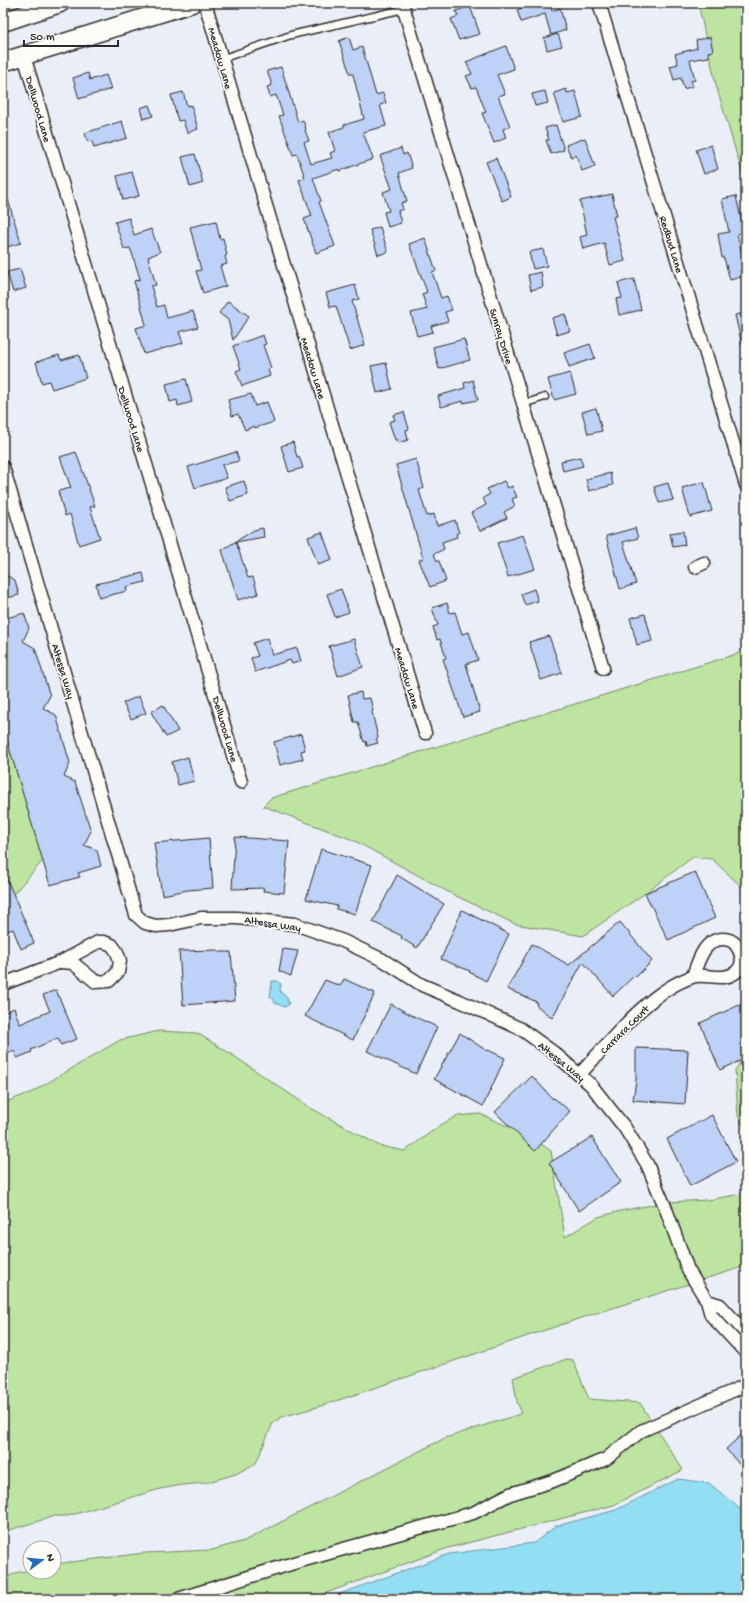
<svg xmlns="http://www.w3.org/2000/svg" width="749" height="1602" font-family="'Gochi Hand',sans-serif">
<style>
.green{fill:#bde4a0;stroke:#748866}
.water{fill:#92def3;stroke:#6996a3}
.building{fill:#bed1f6;stroke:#2b2b2b}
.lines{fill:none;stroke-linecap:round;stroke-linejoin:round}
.lane-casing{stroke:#2b2b2b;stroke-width:9}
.street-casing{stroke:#2b2b2b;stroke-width:15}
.primary-casing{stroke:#2b2b2b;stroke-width:21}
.lane{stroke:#fdfcf7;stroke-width:6}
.street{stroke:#fdfcf7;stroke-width:12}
.primary{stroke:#fdfcf7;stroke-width:18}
.labels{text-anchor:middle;stroke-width:3.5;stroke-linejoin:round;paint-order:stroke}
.street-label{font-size:11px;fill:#2b2b2b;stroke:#fdfcf7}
</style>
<rect width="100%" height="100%" fill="#eaeff7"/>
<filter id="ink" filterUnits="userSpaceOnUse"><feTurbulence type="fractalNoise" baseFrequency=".025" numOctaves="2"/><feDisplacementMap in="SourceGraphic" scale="8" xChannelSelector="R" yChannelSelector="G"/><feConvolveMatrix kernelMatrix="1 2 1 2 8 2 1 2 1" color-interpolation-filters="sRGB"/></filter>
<g filter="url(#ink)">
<path class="green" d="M698,3H746V186L716,85Z
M746,651V891L712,859L693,857L644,894L583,936L515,924L452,894L353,840L263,806L271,798Z
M3,723L46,857L9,899L3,900Z
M159,1031L197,1033L231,1054L309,1107L380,1146L405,1151L439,1126L457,1116L480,1114L530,1136L551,1151L565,1237L598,1217L620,1211L667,1202L708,1200L746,1193V1266L581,1318L324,1405L282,1417L273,1423L256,1463L236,1474L205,1483L182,1485L160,1489L68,1516H55L3,1532V1103L32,1092L120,1040Z
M746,1053V1130L738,1116L735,1070Z
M567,1359L573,1360L589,1399L640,1403L683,1470L614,1505L448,1548L310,1599H3V1580L15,1573L30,1570V1572H54V1564L145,1553L212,1550L244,1541L445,1438L520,1414V1409L517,1402L513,1378Z"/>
<path class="water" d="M272,981H278L281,984L280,991L287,998L289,1004L285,1007L275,1003L273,998L270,997Z
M678,1479L709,1483L746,1514V1599H326L449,1554L534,1543L556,1526L616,1510Z"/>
<path class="building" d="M534,3H550L552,11L560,8L566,30L551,35L545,14L521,22L517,10Z
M470,6L480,34L459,40L451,19L458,16L456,11Z
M558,34L562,46L547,50L544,38Z
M349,37L353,50L362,47L376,95L383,93L386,103L380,105L386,126L363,132L373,159L339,171V169L313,178L321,201L319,202L335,246L316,253L304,219L312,216L299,180L305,178L297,154L293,155L279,116L283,115L276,95L270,97L267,87L272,85L267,71L281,67L298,122L303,120L306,129L305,130L309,141L304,142L311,164L332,158L330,153L335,151L329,132L344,127V125L364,119L353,74H350L339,41Z
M710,37L713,51L708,52L709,57L690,60L695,80L691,81L693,86L684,89L681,78L674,80L670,66L678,64L675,54L697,48L696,40Z
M506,46L514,69L497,75L505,94L498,96L510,126L503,129L506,138L494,143L482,113L486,112L476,87L472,88L466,76L472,74L466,62Z
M88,73L90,80L106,75L111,89L79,99L73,78Z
M566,89L567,93L575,91L582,117L563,122L554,93Z
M545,91L548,103L535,106L532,94Z
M183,92L187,106L191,105L198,129L187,133L183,120L178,121L171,95Z
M149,105L153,116L143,119L140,108Z
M122,121L127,138L94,148L92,141L88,142L85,133Z
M556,125L564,150L551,154L546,140H549L545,128Z
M585,138L595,166L582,171L576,155L571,157L566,145Z
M711,145L718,169L704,174L696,150Z
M401,148L403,155L407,153L412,168L399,173L407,201L401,203L403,209L398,211L401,223L388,227L384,212L389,211L383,192L392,189L380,156Z
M195,154L203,183L190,187L182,157Z
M496,158L511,197L502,201L486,162Z
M132,172L139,196L123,200L117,176Z
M3,193H6L21,243L3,248Z
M612,194L617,216L613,217L625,261L610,265L604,243L583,249L580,237L587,235L580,201Z
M736,196L744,232L737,234L746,270L740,271L741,277L730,280L724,258H722L718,234L729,232L722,199Z
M129,218L134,235L151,229L160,252L148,257L156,285L151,286L157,307L164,305L167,318L193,311L198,327L179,332L183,343L144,354L136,328L146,325L134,281L140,279L132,253L130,248L124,249L115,222Z
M216,221L220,239L223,238L227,255L225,256L227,264L220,266L226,286L203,293L196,271L201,270L190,227Z
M380,227L388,252L378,255L370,230Z
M425,238L436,271L432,272L441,298L447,296L452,310L445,312L448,321L431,326L433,332L417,336L411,313L427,309L422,294L427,292L409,244Z
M543,249L547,266L533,269L529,252Z
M20,269L26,288L13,292L7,272Z
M541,272L543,287L531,290L528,275Z
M634,279L641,310L619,315L616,299L622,298L618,283Z
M355,285L359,299L352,301L365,345L350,350L336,306L330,307L326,293Z
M228,301L249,316L233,340L228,320L219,313Z
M746,313V345H742L735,315Z
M565,314L570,331L557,335L552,318Z
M263,335L266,344L263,345L271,368L268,369L270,376L242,386L236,371L241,369L233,346Z
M464,339L470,360L439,369L433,347Z
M590,344L595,358L569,367L564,353Z
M59,355L61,360L79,355L86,378L52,389L49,381L42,383L36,362Z
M386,363L392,389L377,393L371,366Z
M570,373L576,394L554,400L548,379Z
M186,379L192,402L178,406L177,400L170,402L166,384Z
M473,380L478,400L463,403V401L441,407L438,396L465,388L464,383Z
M251,394L255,406L267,402L274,422L255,428L254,426L245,430L238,414L232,416L228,400Z
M596,408L602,431L588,434L582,412Z
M404,412L409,429L406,430L408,440L398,443L397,439L395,440L389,422L395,420L393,415Z
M293,442L297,457L299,456L303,468L289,472L281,446Z
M76,452L95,506L90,507L100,538L79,545L70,514L65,516L58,491L71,488L60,457Z
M236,452L239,461L222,465L227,478L195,488L188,467Z
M580,457L583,466L563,471L561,461Z
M416,459L424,488L419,490L427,516L434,514L437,526L455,520L459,533L456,534L457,537L442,542L444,549L434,554L437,561H439L446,581L430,587L419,560L423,558L396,465Z
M610,473L613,485L589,491L586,479Z
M244,481L248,495L230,501L225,487Z
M504,481L508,488L512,486L517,497L512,499L515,506L504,512L507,518L480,531L471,513L486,505L483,498L490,494L487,489Z
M704,482L712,511L690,517L682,488Z
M668,483L673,500L659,503L654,487Z
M263,528L264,537L236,542L248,578L253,577L258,594L238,600L222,550L254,530Z
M635,528L638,538L623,542L636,584L620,589L606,536Z
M683,531L685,545L673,547L670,533Z
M322,532L332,560L318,565L308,537Z
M523,535L535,569L508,577L497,543Z
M143,573L145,582L126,587L127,591L99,598L96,584Z
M3,574L15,580L19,595L3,599Z
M341,589L349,612L335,617L327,594Z
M534,589L538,601L525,605L521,594Z
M447,603L450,613L455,612L462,634L469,632L478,660L466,664L480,712L463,717L443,659L446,658L440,639L437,640L433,627L438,625L432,608Z
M24,613L29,628L23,641L35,648L50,696L43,708L56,715L70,763L64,777L75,782L91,831L84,845L97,850L101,866L78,873L80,877L50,885L3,727V619Z
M645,614L652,641L637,645L630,618Z
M549,636L562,673L541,680L529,642Z
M267,638L272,655L297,648L301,661L292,664L290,660L255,672L251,658L258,656L253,643Z
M354,639L363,667L338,676L329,646Z
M361,692L362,699L370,698L373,711L372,712L378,738L376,739L378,743L367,746L366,741L364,742L358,722H354L348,695Z
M139,696L146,713L131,719L123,703Z
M163,705L178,731L166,737L151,712Z
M301,734L305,750L301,751L303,759L280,765L274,742Z
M188,757L194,781L178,785L172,762Z
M235,837L289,841L284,893L263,891L264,888L232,889Z
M209,838L213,888L188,890L162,895L154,843Z
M321,849L372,865L355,914L336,909L337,906L306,899Z
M3,870L34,943L21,949L13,929L3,933Z
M695,872L715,918L668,940L645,893Z
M397,875L444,904L417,948L401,938L402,936L373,922Z
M462,910L509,934L486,981L469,972L470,971L441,959Z
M620,922L652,961L636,977L635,975L613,996L583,962L552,1018L536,1005L537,1002L507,989L532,944L569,965Z
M283,949L298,951L291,976L279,971Z
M218,950V952H231L235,1001L183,1005L179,951Z
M344,979L375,993L353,1040L305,1016L325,980L340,986Z
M56,990L77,1039L61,1045L58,1038L31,1050L32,1052L17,1058L14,1051L3,1056V1013L14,1008L20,1024L50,1011L43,995Z
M746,1002V1058L720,1070L700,1023Z
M391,1004L411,1015L437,1027L416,1074L367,1051Z
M460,1033L487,1051L488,1050L505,1058L483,1106L434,1079Z
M636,1048L688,1050L685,1104L633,1100L636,1080Z
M532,1076L553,1099L554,1098L570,1111L535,1151L495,1112Z
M712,1115L736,1162L690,1186L667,1139Z
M592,1137L610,1166L621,1182L579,1211L549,1163Z
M746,1431V1472L726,1449Z"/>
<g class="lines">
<g class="lane-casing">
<path id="lane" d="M221,59L291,35L404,9
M523,404L545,397"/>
</g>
<g class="street-casing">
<path id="street" d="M205,3L425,733
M402,3L603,668
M599,3L746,485
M24,56L241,782
M3,467L136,915L145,923L156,926L169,925L201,918H237L295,924L343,941L383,960L422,985L460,1001L521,1029L553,1052L591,1085L625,1128L647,1164L666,1209L688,1270L707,1301L711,1315L746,1353
M695,567L704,563
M3,984L61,962L98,942H104L112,945L117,952L120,961L118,972L109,981L96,982L73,963L61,962
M580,1074C610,1042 649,991 692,977C705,972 723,983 736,972C745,965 742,953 736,945C733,941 729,939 723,939C704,939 698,962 693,976
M707,1301L720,1305L746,1333
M178,1599L297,1562L473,1513L510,1494L553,1481L606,1459L641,1431L746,1385"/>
</g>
<g class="primary-casing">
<path id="primary" d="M3,22L60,3
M3,62L192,3"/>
</g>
<use href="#lane" class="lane"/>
<use href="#street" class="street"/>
<use href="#primary" class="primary"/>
</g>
</g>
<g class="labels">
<g class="street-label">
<text transform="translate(221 58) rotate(74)" y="4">Meadow Lane</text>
<text transform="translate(39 109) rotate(74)" y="4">Dellwood Lane</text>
<text transform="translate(672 244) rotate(73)" y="4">Redbud Lane</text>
<text transform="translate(502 336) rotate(73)" y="4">Sunray Drive</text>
<text transform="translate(314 368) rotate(73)" y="4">Meadow Lane</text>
<text transform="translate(132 419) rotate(73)" y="4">Dellwood Lane</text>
<text transform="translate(64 671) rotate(73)" y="4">Altessa Way</text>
<text transform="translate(408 678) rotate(73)" y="4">Meadow Lane</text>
<text transform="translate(226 729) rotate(74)" y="4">Dellwood Lane</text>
<text transform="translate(273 923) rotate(9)" y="4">Altessa Way</text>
<text transform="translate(624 1029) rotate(-45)" y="4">Carrara Court</text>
<text transform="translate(562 1061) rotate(39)" y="4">Altessa Way</text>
</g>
</g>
<rect width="749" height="1602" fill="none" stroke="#fdfcf7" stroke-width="16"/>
<rect x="8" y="8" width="733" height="1586" fill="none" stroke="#2b2b2b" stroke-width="1.5" filter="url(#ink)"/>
<g transform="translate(42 1560) rotate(74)"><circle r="19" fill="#fdfcf7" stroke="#a9a8a5"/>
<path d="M0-3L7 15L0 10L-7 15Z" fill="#1f6fb2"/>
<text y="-6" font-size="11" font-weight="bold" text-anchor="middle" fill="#2b2b2b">N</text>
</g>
<path d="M24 40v6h94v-6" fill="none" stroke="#2b2b2b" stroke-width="2"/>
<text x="30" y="40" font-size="12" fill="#2b2b2b" stroke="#fdfcf7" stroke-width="3" paint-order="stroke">50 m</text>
</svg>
